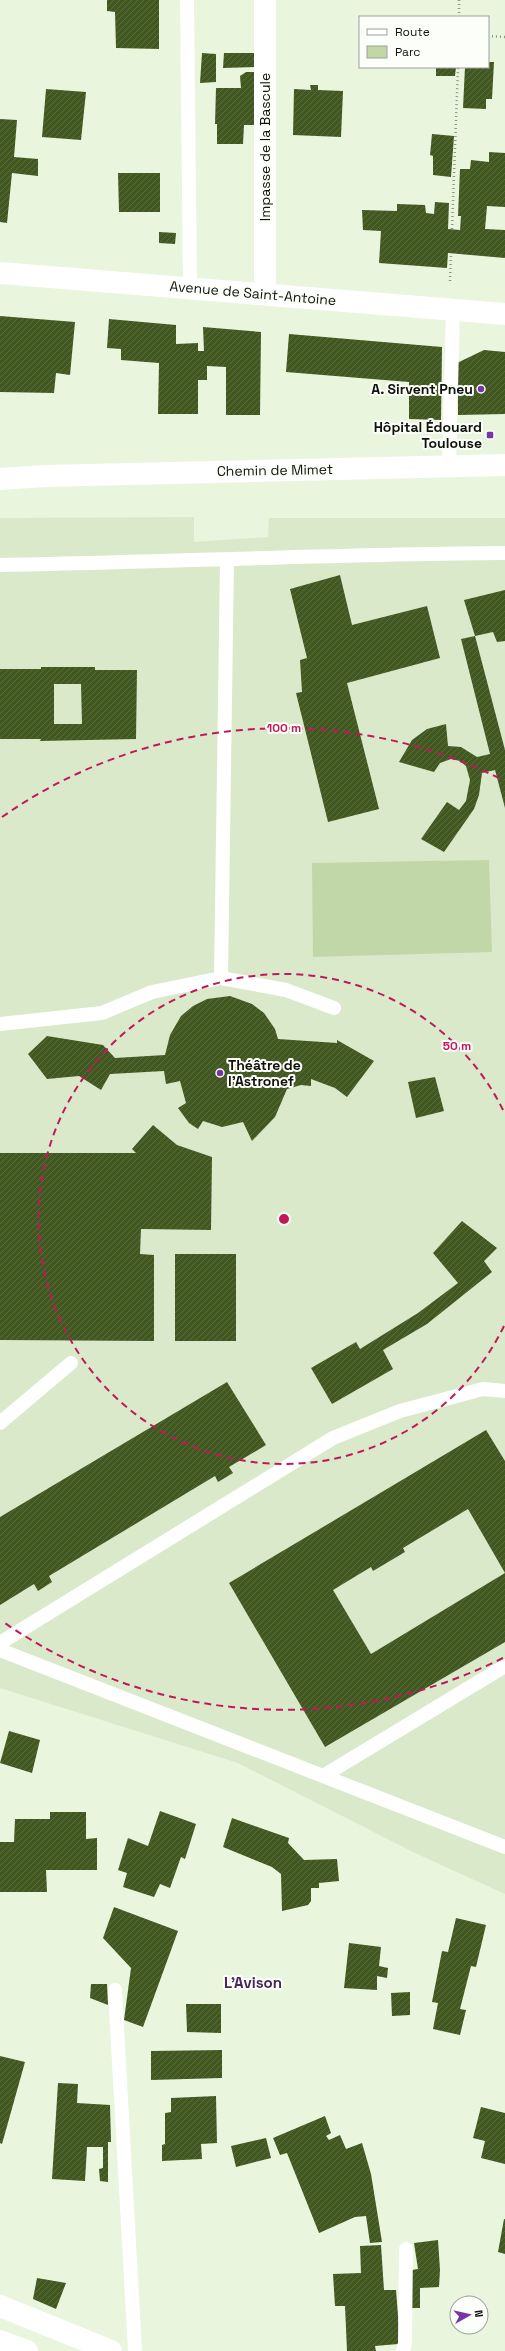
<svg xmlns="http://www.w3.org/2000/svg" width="505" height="2351" font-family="'Space Grotesk',sans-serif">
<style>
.built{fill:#dae9ca}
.park{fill:#c1d7a7}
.building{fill:url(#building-hatch);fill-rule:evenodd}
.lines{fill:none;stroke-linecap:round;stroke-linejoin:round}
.path{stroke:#8e9785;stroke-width:2.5;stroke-dasharray:1 3;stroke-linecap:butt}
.service{stroke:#fff;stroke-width:14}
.minor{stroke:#fff;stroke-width:22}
.secondary{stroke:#fff;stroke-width:22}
.ring{fill:none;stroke:#c2185b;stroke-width:2;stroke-dasharray:7 5}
.poi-dot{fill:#7935a8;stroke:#fcfef9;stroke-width:1.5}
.labels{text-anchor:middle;stroke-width:4;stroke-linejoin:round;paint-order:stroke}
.street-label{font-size:14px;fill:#10140c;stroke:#fcfef9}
.poi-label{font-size:14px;font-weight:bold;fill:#10140c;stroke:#fcfef9;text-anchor:end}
.neighbourhood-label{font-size:15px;font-weight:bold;fill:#47275f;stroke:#fcfef9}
.centre{fill:#c2185b;stroke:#fcfef9;stroke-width:2}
.ring-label{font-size:12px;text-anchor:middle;font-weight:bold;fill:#c2185b;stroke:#fcfef9;stroke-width:4;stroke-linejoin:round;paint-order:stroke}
</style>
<defs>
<pattern id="building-hatch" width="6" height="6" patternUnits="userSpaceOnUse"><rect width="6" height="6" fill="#415820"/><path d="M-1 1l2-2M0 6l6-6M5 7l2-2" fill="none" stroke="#596b3e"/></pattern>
</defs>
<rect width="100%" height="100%" fill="#e9f5dd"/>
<path class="built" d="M194,517V542L268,537L269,518H505V1894L415,1853L238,1763L0,1688V518Z"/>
<path class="park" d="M489,860L492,952L313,957L312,863Z"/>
<path class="building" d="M107,0H159V49L116,48L115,12L107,11Z
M202,53L216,54V82L200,83Z
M224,53H256L257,67L223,68Z
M488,62H494L492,99H486V109L463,108L465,67H488Z
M436,67H456L455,76H436Z
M246,72H257L256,125H244L243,144H217V124H215L216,88H241L240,76Z
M310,85H318V90L343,91L341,137L293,135L294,89L311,90Z
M46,89L86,92L81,140L42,137Z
M0,119L17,120L14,157L38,159V176L12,173L7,223L0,222Z
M432,134L454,136L451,177L433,175V156L430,155Z
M489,152L505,153V207L487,206L485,229L505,230V258L448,253L447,268L379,263L381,231L363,230L362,210L397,211V204L425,205L426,213L434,214L435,202L449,203L448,229L460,230L461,216H458L460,169H470L471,160L489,162Z
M118,173H160V212H119Z
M159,232L176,233L175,244L159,243Z
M0,316L75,322L70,375L56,373L54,393L0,392Z
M109,319L176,325V344L198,343V351H204L203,327L261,332L260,415H226V367L207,366V380H198V414H158L159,363L121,360V349L107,348Z
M289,334L442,347L441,420L409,419V382L286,372Z
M484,350L505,352V414L458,415L457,363Z
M340,575L352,625L427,606L440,658L347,683L379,809L328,822L296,693L302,692L300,660L307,658L290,589Z
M505,590V641L497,642L493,632L475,636L505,750V808L495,770L482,773L479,795L474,809L444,852L421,839L447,802L459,810L466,801L470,780L466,766L460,761L451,759L440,763L434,772L399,762L412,740L427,729L446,724L448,746L461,747L477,757L490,754L461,639L475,636L464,600Z
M41,667H95V670H137L136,739L40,741L41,739H0V669H41ZM54,684H81L82,724H54Z
M230,996L252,1004L264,1013L275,1029L278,1039L337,1043V1040L374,1061L347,1097L335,1088L311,1079V1086L301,1085L287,1089L275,1117L252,1141L243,1122L222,1127L203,1121L198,1129L189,1123L178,1108L186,1103L180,1081L166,1084L164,1071L110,1074L101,1090L79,1076L47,1079L28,1054L47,1036L103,1045L115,1058L165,1055L170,1035L181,1016L193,1006L207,999Z
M435,1077L444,1111L416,1118L408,1082Z
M153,1125L177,1145L212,1157L211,1230L141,1229L140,1254L154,1255V1341L0,1340V1153H136L132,1149Z
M462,1221L497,1248L484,1261L492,1272L427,1324L383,1350L393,1369L332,1404L311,1368L356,1342L360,1349L418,1313L458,1283L433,1253Z
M175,1254H236V1341H175Z
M227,1382L266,1445L229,1467L233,1473L218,1482L215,1476L49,1576L52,1582L38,1591L34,1584L0,1605V1517Z
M486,1430L505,1461V1642L325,1747L229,1583ZM468,1509L505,1573L371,1654L333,1590L371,1567L373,1571L405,1552L403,1548Z
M9,1731L40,1740L32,1773L0,1763Z
M160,1811L196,1824L185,1859L181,1857L170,1888L160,1884L154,1897L123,1887L127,1873L118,1870L128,1838L148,1846Z
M50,1812H86V1839L97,1838V1870H46L47,1892H0V1842H14L15,1819H50Z
M232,1818L289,1838L288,1843L304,1860L337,1859L339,1881L319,1883V1888H311V1901L308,1905L282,1911L281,1874L272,1867L223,1847Z
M114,1907L178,1931L143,2027L124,2020L131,1968L103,1938Z
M456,1918L486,1925L476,1967L471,1966L460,2009L466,2010L460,2035L433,2029L438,2003L432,2002L442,1951L448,1952Z
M349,1943L381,1947L379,1966L388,1968L387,1978L377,1976V1990L344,1988Z
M91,1984H107L108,2005L90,1998Z
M410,1992V2015L392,2016L391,1993Z
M186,2004H221V2033L187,2032Z
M222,2050V2078L151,2080V2051Z
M0,2056L25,2062L2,2144L0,2143Z
M58,2083L78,2084L77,2103L110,2105L111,2142H108V2182L100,2181L99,2169L103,2168V2147H87L85,2181L52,2179Z
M216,2096L217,2143L201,2144L202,2159L162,2161V2145L165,2144V2113L171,2112V2098Z
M481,2107L505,2113V2164L481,2158L485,2141L473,2138Z
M325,2116L331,2133L326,2136L329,2140L340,2135L346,2149L362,2143L371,2174L382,2242L370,2243L366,2216L355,2217L319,2233L287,2153L280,2155L273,2138Z
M266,2138L271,2158L236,2167L231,2146Z
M504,2219H505V2254L498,2252Z
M438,2240L440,2270L439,2287L420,2288V2308H411L412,2270L418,2269L414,2243Z
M381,2245L384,2290H396L400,2341L398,2344L375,2346L376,2351H347L345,2306H335L333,2274L361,2273L360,2246Z
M37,2278L66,2283L56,2309L33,2299Z"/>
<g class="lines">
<path class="path" d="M459,0V17
M488,36L505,37
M452,229L458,67
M450,281L451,254"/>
<path class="service" d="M187,0L190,288
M449,466L453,309
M0,565C168,562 337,554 505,553
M221,978L286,990L334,1008
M0,1024L102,1013L152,992L221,978L227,560
M0,1423L71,1363
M0,1643L333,1438L400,1411L483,1389L505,1391
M0,1650L505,1847
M323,1776L505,1666
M115,1990L135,2351
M403,2351L405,2343L406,2249"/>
<path class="minor" d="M265,0V294
M0,479L45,476L505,465
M0,2306L111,2351
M0,2341L27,2351"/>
<path class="secondary" d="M0,273L505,314"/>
</g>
<g class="ring">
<path d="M504 1326A245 245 0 1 1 504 1112"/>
<path d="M503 1658A491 491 0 0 1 2 1621M2 817A491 491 0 0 1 503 780"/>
</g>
<g class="poi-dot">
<circle cx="481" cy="389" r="4"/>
<rect x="486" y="431" width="8" height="8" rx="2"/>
<circle cx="220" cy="1073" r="4"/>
</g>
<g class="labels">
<g class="street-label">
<text transform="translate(265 147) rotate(-90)" y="5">Impasse de la Bascule</text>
<text transform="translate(253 293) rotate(5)" y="5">Avenue de Saint-Antoine</text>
<text transform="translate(275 470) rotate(-1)" y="5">Chemin de Mimet</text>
</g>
<g class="poi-label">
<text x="473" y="394">A. Sirvent Pneu</text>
<text x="482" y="432">Hôpital Édouard<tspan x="482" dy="16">Toulouse</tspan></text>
<text x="228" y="1070" text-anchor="start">Théâtre de<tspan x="228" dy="16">l'Astronef</tspan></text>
</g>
<g class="neighbourhood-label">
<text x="253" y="1988">L'Avison</text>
</g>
</g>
<circle cx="284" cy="1219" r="6" class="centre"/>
<g class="ring-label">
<text x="284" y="732">100 m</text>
<text x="457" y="1050">50 m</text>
</g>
<rect x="359" y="16" width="130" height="52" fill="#fcfef9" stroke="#9ea09a"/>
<rect x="367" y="29" width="20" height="6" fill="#ffffff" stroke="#9ea09a"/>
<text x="395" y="36" font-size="12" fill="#10140c">Route</text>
<rect x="367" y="46" width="20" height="12" fill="#c1d7a7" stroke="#9ea09a"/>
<text x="395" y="56" font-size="12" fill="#10140c">Parc</text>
<g transform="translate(469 2315) rotate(82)"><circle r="19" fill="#fcfef9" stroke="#9ea09a"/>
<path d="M0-3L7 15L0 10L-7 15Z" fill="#7935a8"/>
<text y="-6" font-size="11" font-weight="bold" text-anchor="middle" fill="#10140c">N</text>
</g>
</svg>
